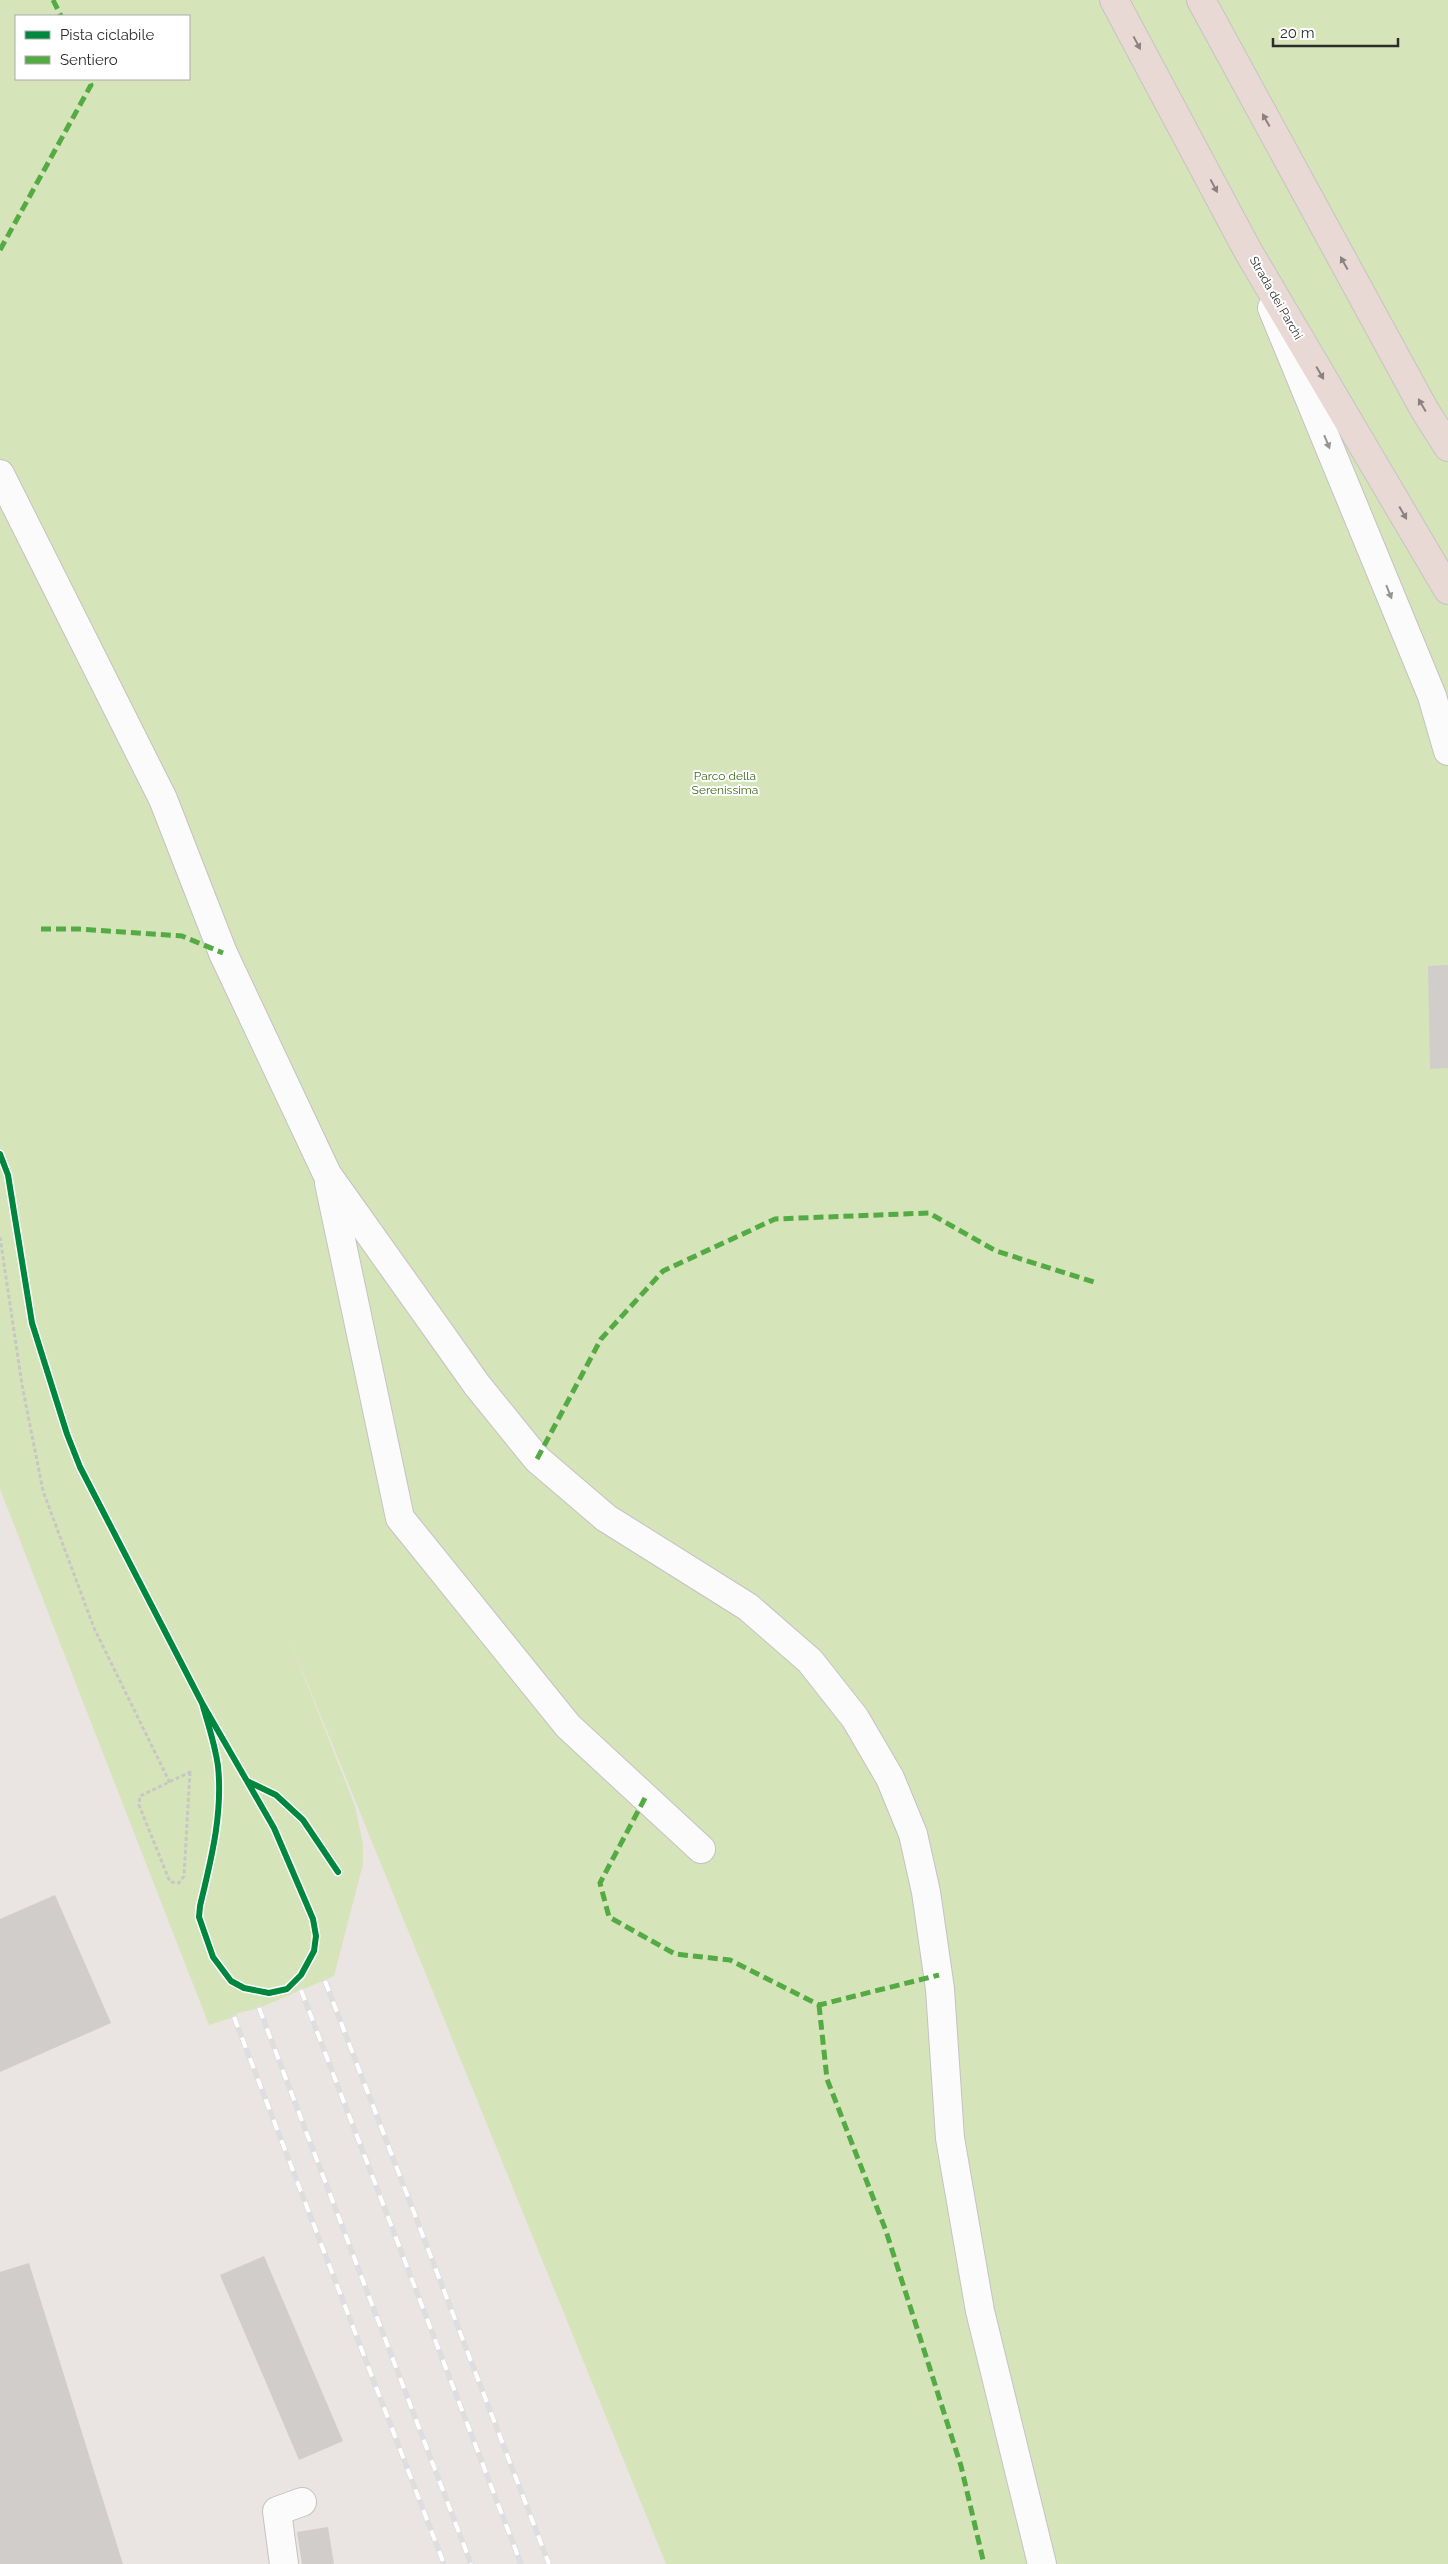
<svg xmlns="http://www.w3.org/2000/svg" width="1448" height="2564" font-family="Raleway,sans-serif">
<style>
.green{fill:#d5e5b9;fill-rule:evenodd}
.building{fill:#d1cdcb}
.lines{fill:none;stroke-linecap:round;stroke-linejoin:round}
.minor-casing{stroke:#c4c2c3;stroke-width:30}
.highway-casing{stroke:#c6c3c2;stroke-width:30}
.path{stroke:#c7c7c6;stroke-width:3;stroke-dasharray:4 2.5;stroke-linecap:butt}
.minor{stroke:#fcfbfb;stroke-width:28}
.highway{stroke:#e9d9d4;stroke-width:28}
.rail-casing{stroke:#dededf;stroke-width:5.5}
.rail{stroke:#fff;stroke-width:4;stroke-dasharray:11;stroke-linecap:butt}
.quiet{stroke:#54ab44;stroke-width:5;stroke-dasharray:10 5;stroke-linecap:butt}
.cycleway-casing{stroke:#fff;stroke-width:9}
.cycleway{stroke:#00873e;stroke-width:6}
.oneway{fill:#8a8280}
.oneway2{fill:#949494}
.labels{text-anchor:middle;stroke-width:4;stroke-linejoin:round;paint-order:stroke}
.street-label{font-size:12px;fill:#2c2c2c;stroke:#fff}
.park-label{font-size:12px;fill:#3c6d18;stroke:#fff}
</style>
<rect width="100%" height="100%" fill="#eae4e2"/>
<path class="green" d="M0,0H1448V2564H666L289,1638L355,1806L363,1844V1864L334,1976L259,2008L238,2013L234,2017L209,2025L0,1489ZM16,16H189V79H16Z"/>
<path class="building" d="M1448,965V1068L1430,1069L1428,966Z
M55,1895L111,2023L0,2072V1919Z
M264,2256L343,2441L299,2460L220,2275Z
M29,2263L123,2564H0V2272Z
M328,2527L334,2564H302L297,2532Z"/>
<g class="lines">
<g class="minor-casing">
<path id="minor" d="M1272,308L1432,696L1448,751
M0,474L163,799L223,953L327,1174L477,1385L537,1459L606,1518L748,1607L810,1661L855,1718L890,1778L913,1834L926,1892L940,1989L950,2138L980,2311L1042,2564
M329,1183L400,1518L568,1726L701,1849
M284,2564L277,2511L302,2502"/>
</g>
<g class="highway-casing">
<path id="highway" d="M1114,0L1248,251L1448,590
M1201,0L1424,409L1448,447"/>
</g>
<path class="path" d="M0,1237L22,1385L43,1491L94,1628L170,1783
M190,1772L184,1876L179,1883L170,1882L139,1805L140,1796Z"/>
<use href="#minor" class="minor"/>
<use href="#highway" class="highway"/>
<g class="rail-casing">
<path id="rail" d="M325,1981L549,2564
M301,1990L521,2564
M259,2008L471,2564
M234,2017L444,2564"/>
</g>
<use href="#rail" class="rail"/>
<path class="quiet" d="M53,0L61,16
M0,250L91,85L88,79
M41,929H79L182,936L223,953
M537,1459L601,1339L663,1271L775,1219L929,1213L996,1251L1097,1283
M645,1798L600,1883L609,1917L675,1954L730,1960L819,2005L939,1975
M819,2005L827,2079L886,2231L961,2466L984,2564"/>
<g class="cycleway-casing">
<path id="cycleway" d="M0,1154L8,1175L32,1323L67,1434L80,1467L202,1703L274,1828L313,1919L316,1936L314,1951L301,1975L287,1989L269,1993L244,1988L231,1981L213,1957L199,1917L200,1906C211,1860 223,1814 218,1766C215,1744 208,1724 202,1703
M247,1781L276,1795L303,1820L338,1872"/>
</g>
<use href="#cycleway" class="cycleway"/>
</g>
<defs><path id="oneway-solid" d="M-6-.8H1V-3.2L6.5 0L1 3.2V.8H-6Z" transform="scale(1.25)"/></defs>
<g class="oneway">
<use href="#oneway-solid" transform="translate(1137 43) rotate(62)"/>
<use href="#oneway-solid" transform="translate(1266 120) rotate(-119)"/>
<use href="#oneway-solid" transform="translate(1214 186) rotate(62)"/>
<use href="#oneway-solid" transform="translate(1344 263) rotate(-119)"/>
<use href="#oneway-solid" transform="translate(1320 373) rotate(60)"/>
<use href="#oneway-solid" transform="translate(1422 405) rotate(-120)"/>
<use href="#oneway-solid" transform="translate(1403 513) rotate(60)"/>
</g>
<g class="oneway2">
<use href="#oneway-solid" transform="translate(1327 442) rotate(68)"/>
<use href="#oneway-solid" transform="translate(1389 592) rotate(68)"/>
</g>
<g class="labels">
<g class="street-label">
<text transform="translate(1276 298) rotate(60)" y="4">Strada dei Parchi</text>
</g>
<g class="park-label">
<text x="725" y="780">Parco della<tspan x="725" dy="14">Serenissima</tspan></text>
</g>
</g>
<rect x="15" y="15" width="175" height="65" fill="#ffffff" stroke="#ababab"/>
<rect x="25" y="31" width="25" height="8" fill="#00873e" stroke="#ababab"/>
<text x="60" y="40" font-size="15" fill="#2c2c2c">Pista ciclabile</text>
<rect x="25" y="56" width="25" height="8" fill="#54ab44" stroke="#ababab"/>
<text x="60" y="65" font-size="15" fill="#2c2c2c">Sentiero</text>
<path d="M1273 38v8h125v-8" fill="none" stroke="#2c2c2c" stroke-width="2.5"/>
<text x="1280" y="38" font-size="15" fill="#2c2c2c" stroke="#ffffff" stroke-width="4" paint-order="stroke">20 m</text>
</svg>
